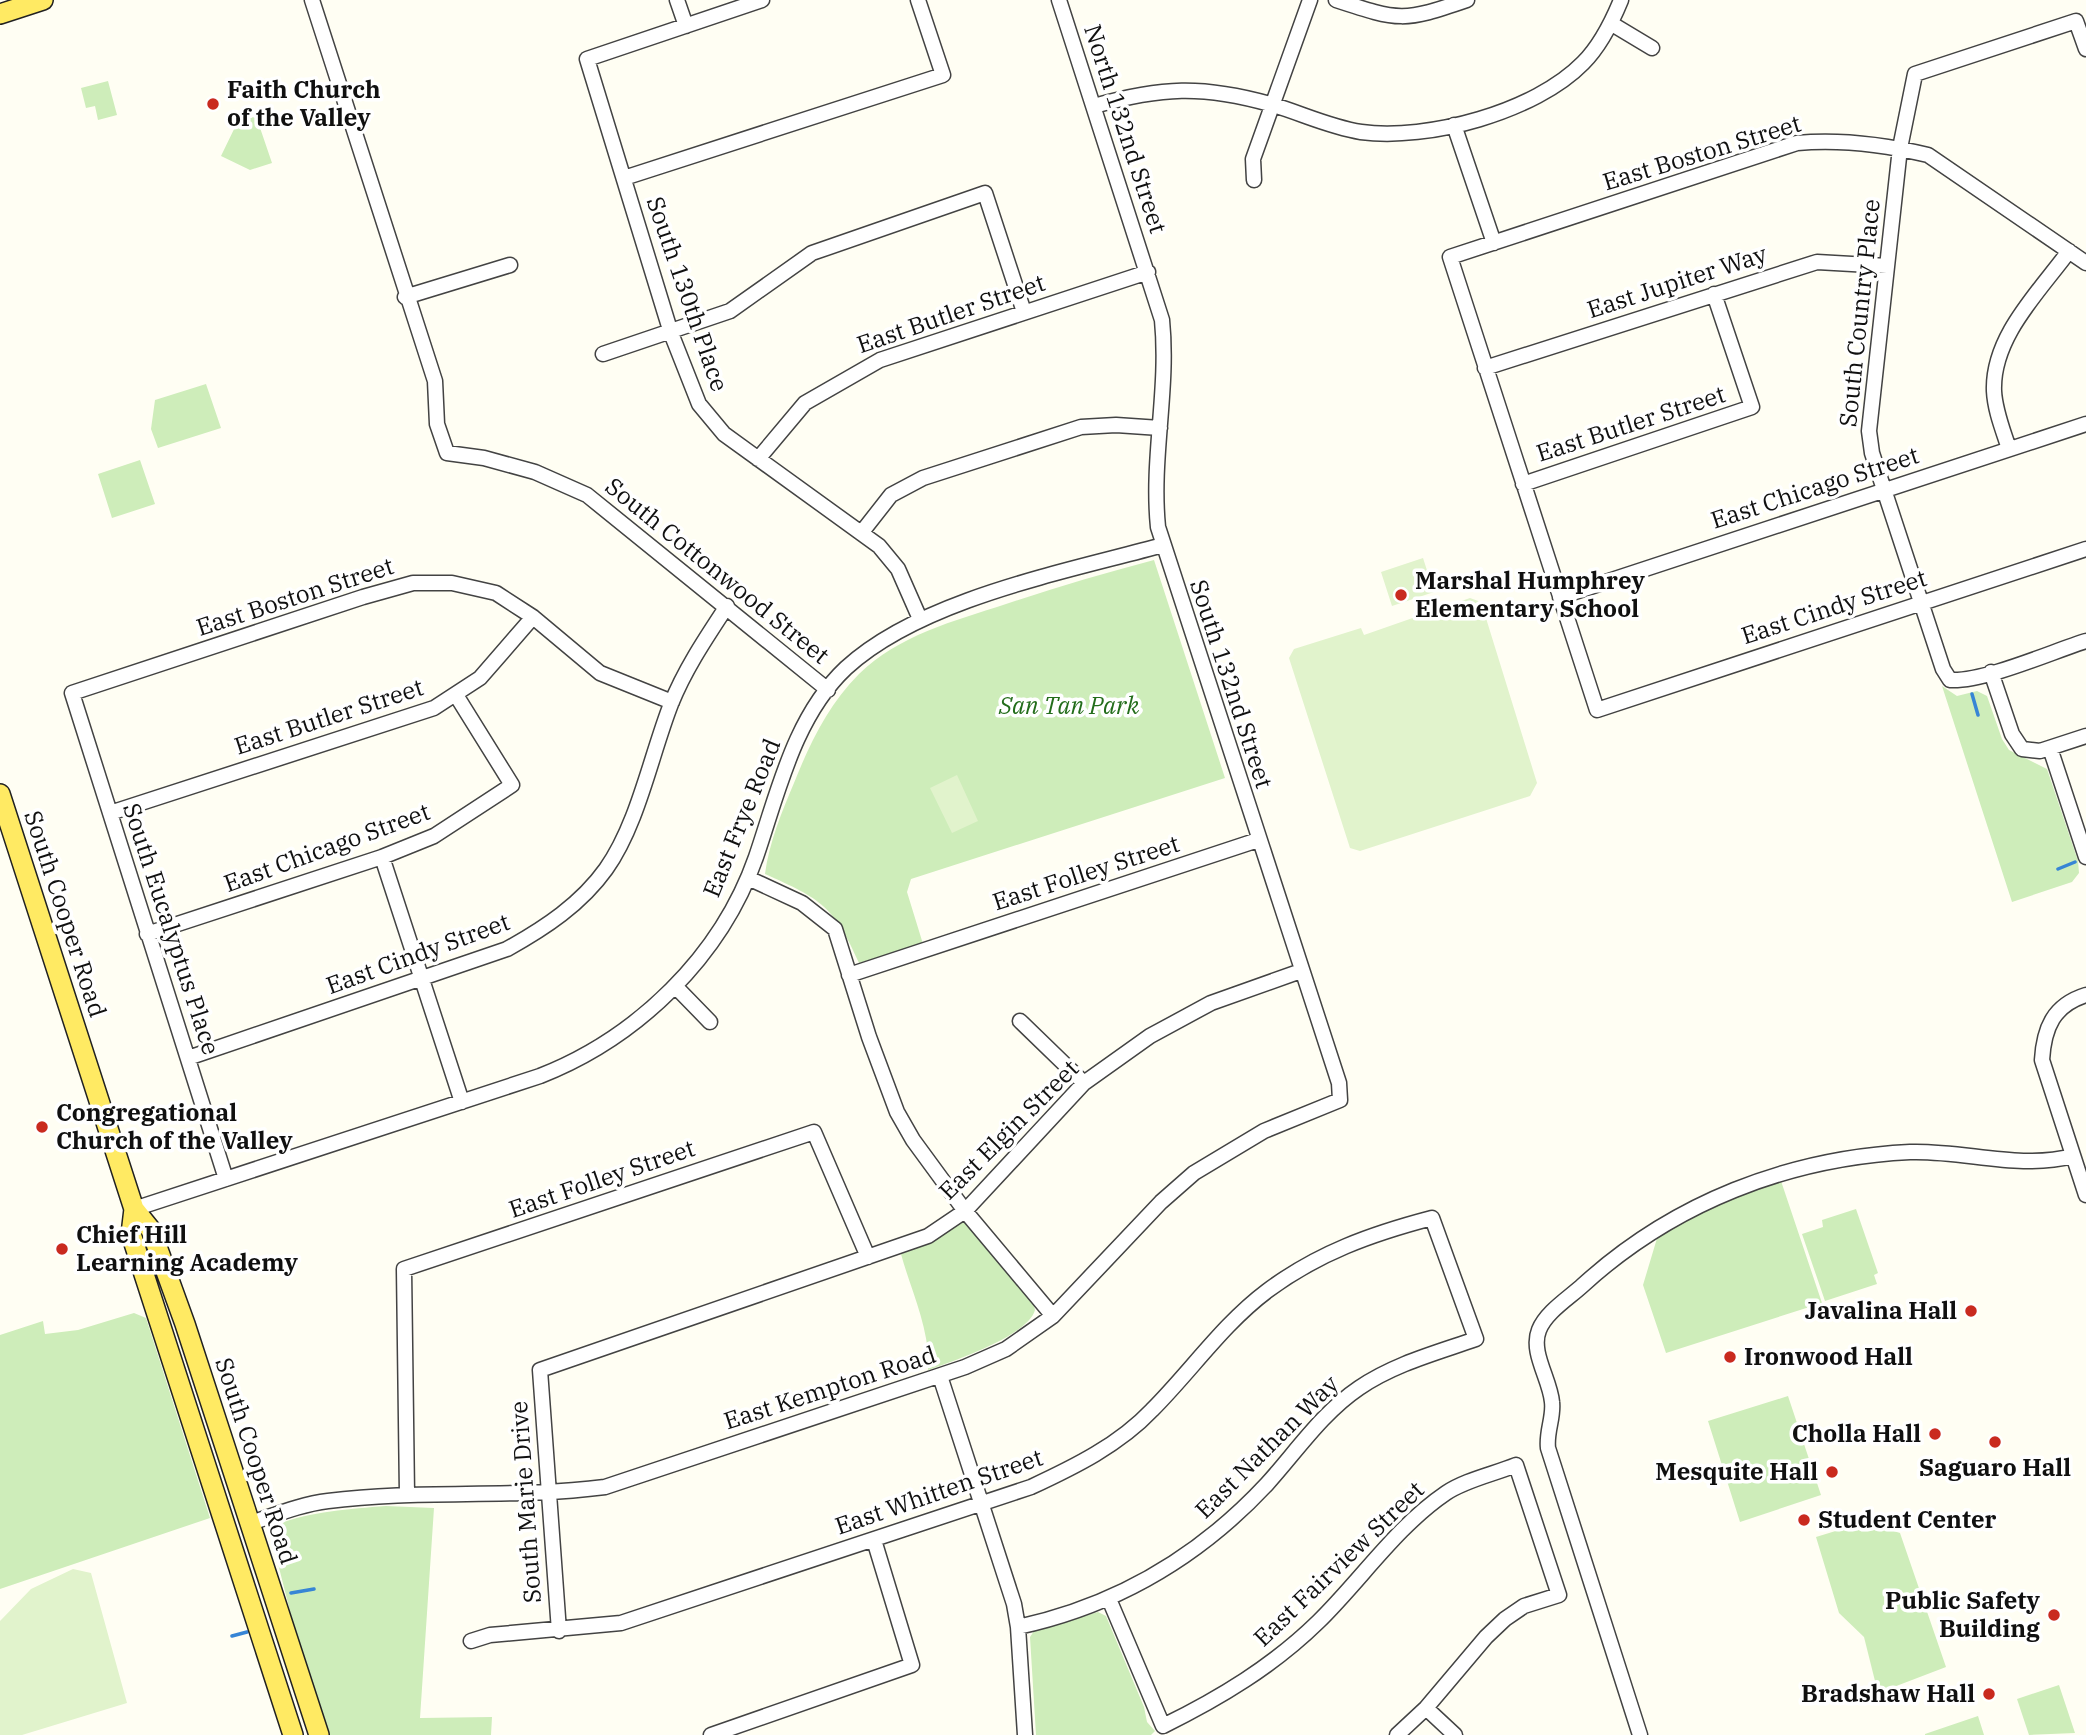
<svg xmlns="http://www.w3.org/2000/svg" width="2086" height="1735" font-family="'IBM Plex Serif',serif">
<style>
.green{fill:#ceedba}
.pitch{fill:#e1f3cc}
.lines{fill:none;stroke-linecap:round;stroke-linejoin:round}
.stream{stroke:#3785d5;stroke-width:3.5}
.minor-casing{stroke:#434343;stroke-width:17}
.major-casing{stroke:#212121;stroke-width:22}
.minor{stroke:#fff;stroke-width:14}
.major{stroke:#ffea63;stroke-width:19}
.poi-dot{fill:#c92a1f;stroke:#fff;stroke-width:2.5}
.labels{text-anchor:middle;stroke-width:7;stroke-linejoin:round;paint-order:stroke}
.poi-label{font-size:24px;font-weight:bold;fill:#101010;stroke:#fff;text-anchor:start}
.street-label{font-size:24px;fill:#101010;stroke:#fff}
.park-label{font-size:24px;font-style:italic;fill:#236d1b;stroke:#fff}
</style>
<rect width="100%" height="100%" fill="#fffef3"/>
<path class="green" d="M108,81L117,115L98,120L95,106L86,108L81,88Z
M256,116L272,163L250,170L221,156L237,123Z
M206,384L221,428L158,448L151,429L155,400Z
M140,460L155,504L112,518L98,474Z
M1154,560L1225,778L911,879L907,892L923,944L859,963C834,906 821,899 765,874C769,843 782,811 794,783C810,743 828,705 859,674C899,635 954,621 1006,604C1055,588 1104,573 1154,560Z
M1942,686L1957,696L1977,691L1987,696L2002,739L2009,750L2047,769L2078,861L2079,873L2072,882L2012,902Z
M1779,1175L1822,1303L1666,1353L1643,1285L1661,1225Z
M1856,1209L1878,1273L1874,1275L1877,1284L1825,1301L1802,1234L1823,1227L1822,1220Z
M965,1221L1033,1302L1035,1310C1028,1336 953,1361 928,1370C931,1331 911,1291 901,1254L931,1242Z
M134,1313L146,1318L210,1518L0,1589V1335L43,1321L45,1334L78,1330Z
M1788,1396L1821,1495L1740,1522L1708,1421Z
M386,1506L434,1508L420,1718L492,1717L491,1735H330L292,1619L271,1536L276,1525C311,1511 350,1509 386,1506Z
M1865,1522L1900,1533L1946,1667L1878,1693L1864,1637L1839,1613L1816,1537Z
M1098,1612L1106,1616L1144,1707L1147,1722L1155,1731L1151,1735H1036L1030,1637L1034,1631Z
M2059,1685L2075,1733L2029,1735L2017,1699Z
M1978,1716L1984,1735H1925V1734Z"/>
<path class="pitch" d="M1423,558L1434,592L1392,606L1381,572Z
M1470,598L1481,602L1537,783L1530,796L1360,851L1350,848L1289,658L1294,649L1361,628L1364,635Z
M957,775L978,821L952,833L930,788Z
M73,1569L91,1573L127,1703L22,1735H0V1621L31,1589Z"/>
<g class="lines">
<path class="stream" d="M1972,694L1978,715
M2058,869L2075,862
M291,1593L314,1589
M232,1636L247,1632"/>
<g class="minor-casing">
<path id="minor" d="M312,0L435,381L437,424L447,453L484,458L535,472L587,495L828,690
M677,0L686,26
M762,0L587,59L671,333L699,404L724,434L879,546L898,569L920,619
M1336,0C1400,21 1403,22 1467,0
M1612,24L1652,48
M2086,49L2076,21L1915,74L1900,148L1869,431L1872,453L1943,669L1950,680C1984,682 2051,652 2086,641
M1094,106C1161,87 1202,85 1270,104C1301,113 1329,127 1361,132C1428,141 1535,112 1583,63C1600,46 1612,22 1621,0
M1454,125L1494,243
M624,178L943,75L918,0
M1254,180L1253,159L1310,0
M2086,263L1928,155C1886,145 1840,139 1797,143L1450,257L1597,710L2086,549
M405,297L510,265
M603,354L730,311L812,253L985,193L1024,312
M1485,368L1817,262L1887,266
M2009,449C2003,430 1995,411 1994,391C1992,337 2039,292 2069,251
M758,459L805,403L880,360L1148,272
M1523,484L1752,407L1714,294
M862,532L891,495L923,478L1081,427L1116,425L1160,428
M1560,597L2086,424
M1991,672L2012,734L2022,749L2040,751L2086,736
M2050,748L2086,857
M110,813L434,708L480,678L533,617
M382,857L462,1102
M748,878L802,903L835,929L869,1037L897,1112L913,1140L965,1211L1053,1316
M147,934L382,857L434,836L512,785L456,695
M849,975L1258,840
M675,986L710,1022
M2086,995C2054,1005 2044,1027 2042,1060L2086,1195
M1020,1021L1084,1083
M188,1058L507,949C545,928 581,904 606,869C638,824 651,755 671,704C685,669 706,638 727,606
M226,1179L72,693L363,597L413,583H452L496,593L533,617L600,673L672,702
M134,1209L540,1076C637,1038 721,957 756,857C778,793 794,717 846,668C921,599 1065,572 1163,545
M940,1376L1014,1604L1018,1627L1025,1735
M407,1495L404,1269L814,1132L868,1257
M251,1523C275,1515 302,1504 328,1501C420,1489 513,1499 605,1487L965,1367L1006,1349L1053,1316L1161,1202L1194,1173L1264,1131L1340,1100L1339,1083L1158,527C1151,458 1169,389 1162,320L1059,0
M1109,1599L1163,1726C1220,1698 1273,1666 1318,1622C1361,1580 1396,1527 1446,1493C1465,1480 1494,1474 1516,1465L1559,1595L1524,1606L1505,1619L1486,1637L1426,1708L1397,1735
M559,1631L540,1370L928,1236L965,1211L1084,1083L1150,1036L1211,1003L1301,971
M471,1641L490,1635L621,1623L1031,1487C1074,1467 1119,1445 1152,1410C1191,1371 1223,1324 1267,1291C1318,1253 1371,1234 1432,1218L1476,1339C1436,1353 1394,1364 1359,1388C1322,1413 1296,1452 1267,1484C1199,1557 1115,1606 1018,1627
M1426,1708L1455,1735
M711,1735L912,1665L874,1540
M1640,1735L1548,1448C1546,1432 1554,1417 1552,1402C1550,1379 1530,1352 1539,1330C1546,1312 1569,1298 1583,1285C1673,1203 1788,1158 1910,1152C1965,1150 2018,1170 2073,1156"/>
</g>
<g class="major-casing">
<path id="major" d="M0,14L43,0
M0,794L134,1209L151,1230L185,1324L319,1735
M134,1209L131,1234L293,1735"/>
</g>
<use href="#minor" class="minor"/>
<use href="#major" class="major"/>
</g>
<g class="poi-dot">
<circle cx="213" cy="104" r="7"/>
<circle cx="1401" cy="595" r="7"/>
<circle cx="42" cy="1127" r="7"/>
<circle cx="62" cy="1249" r="7"/>
<circle cx="1971" cy="1311" r="7"/>
<circle cx="1730" cy="1357" r="7"/>
<circle cx="1935" cy="1434" r="7"/>
<circle cx="1995" cy="1442" r="7"/>
<circle cx="1832" cy="1472" r="7"/>
<circle cx="1804" cy="1520" r="7"/>
<circle cx="2054" cy="1615" r="7"/>
<circle cx="1989" cy="1694" r="7"/>
</g>
<g class="labels">
<g class="poi-label">
<text x="227" y="98">Faith Church<tspan x="227" dy="28">of the Valley</tspan></text>
<text x="1415" y="589">Marshal Humphrey<tspan x="1415" dy="28">Elementary School</tspan></text>
<text x="56" y="1121">Congregational<tspan x="56" dy="28">Church of the Valley</tspan></text>
<text x="76" y="1243">Chief Hill<tspan x="76" dy="28">Learning Academy</tspan></text>
<text x="1957" y="1319" text-anchor="end">Javalina Hall</text>
<text x="1744" y="1365">Ironwood Hall</text>
<text x="1921" y="1442" text-anchor="end">Cholla Hall</text>
<text x="1995" y="1476" text-anchor="middle">Saguaro Hall</text>
<text x="1818" y="1480" text-anchor="end">Mesquite Hall</text>
<text x="1818" y="1528">Student Center</text>
<text x="2040" y="1609" text-anchor="end">Public Safety<tspan x="2040" dy="28">Building</tspan></text>
<text x="1975" y="1702" text-anchor="end">Bradshaw Hall</text>
</g>
<g class="street-label">
<text transform="translate(1125 129) rotate(72)" y="8">North 132nd Street</text>
<text transform="translate(1702 153) rotate(-17)" y="8">East Boston Street</text>
<text transform="translate(1677 282) rotate(-18)" y="8">East Jupiter Way</text>
<text transform="translate(687 294) rotate(71)" y="8">South 130th Place</text>
<text transform="translate(1860 313) rotate(-84)" y="8">South Country Place</text>
<text transform="translate(951 314) rotate(-19)" y="8">East Butler Street</text>
<text transform="translate(1631 424) rotate(-18)" y="8">East Butler Street</text>
<text transform="translate(1815 488) rotate(-18)" y="8">East Chicago Street</text>
<text transform="translate(717 571) rotate(39)" y="8">South Cottonwood Street</text>
<text transform="translate(295 597) rotate(-18)" y="8">East Boston Street</text>
<text transform="translate(1834 607) rotate(-18)" y="8">East Cindy Street</text>
<text transform="translate(1231 684) rotate(72)" y="8">South 132nd Street</text>
<text transform="translate(329 717) rotate(-18)" y="8">East Butler Street</text>
<text transform="translate(742 818) rotate(-68)" y="8">East Frye Road</text>
<text transform="translate(327 848) rotate(-20)" y="8">East Chicago Street</text>
<text transform="translate(1086 873) rotate(-18)" y="8">East Folley Street</text>
<text transform="translate(65 914) rotate(72)" y="8">South Cooper Road</text>
<text transform="translate(171 929) rotate(72)" y="8">South Eucalyptus Place</text>
<text transform="translate(418 954) rotate(-20)" y="8">East Cindy Street</text>
<text transform="translate(1009 1130) rotate(-45)" y="8">East Elgin Street</text>
<text transform="translate(602 1179) rotate(-19)" y="8">East Folley Street</text>
<text transform="translate(830 1388) rotate(-18)" y="8">East Kempton Road</text>
<text transform="translate(1267 1447) rotate(-45)" y="8">East Nathan Way</text>
<text transform="translate(256 1461) rotate(72)" y="8">South Cooper Road</text>
<text transform="translate(939 1492) rotate(-19)" y="8">East Whitten Street</text>
<text transform="translate(526 1502) rotate(-94)" y="8">South Marie Drive</text>
<text transform="translate(1339 1564) rotate(-44)" y="8">East Fairview Street</text>
</g>
<g class="park-label">
<text x="1069" y="714">San Tan Park</text>
</g>
</g>
</svg>
